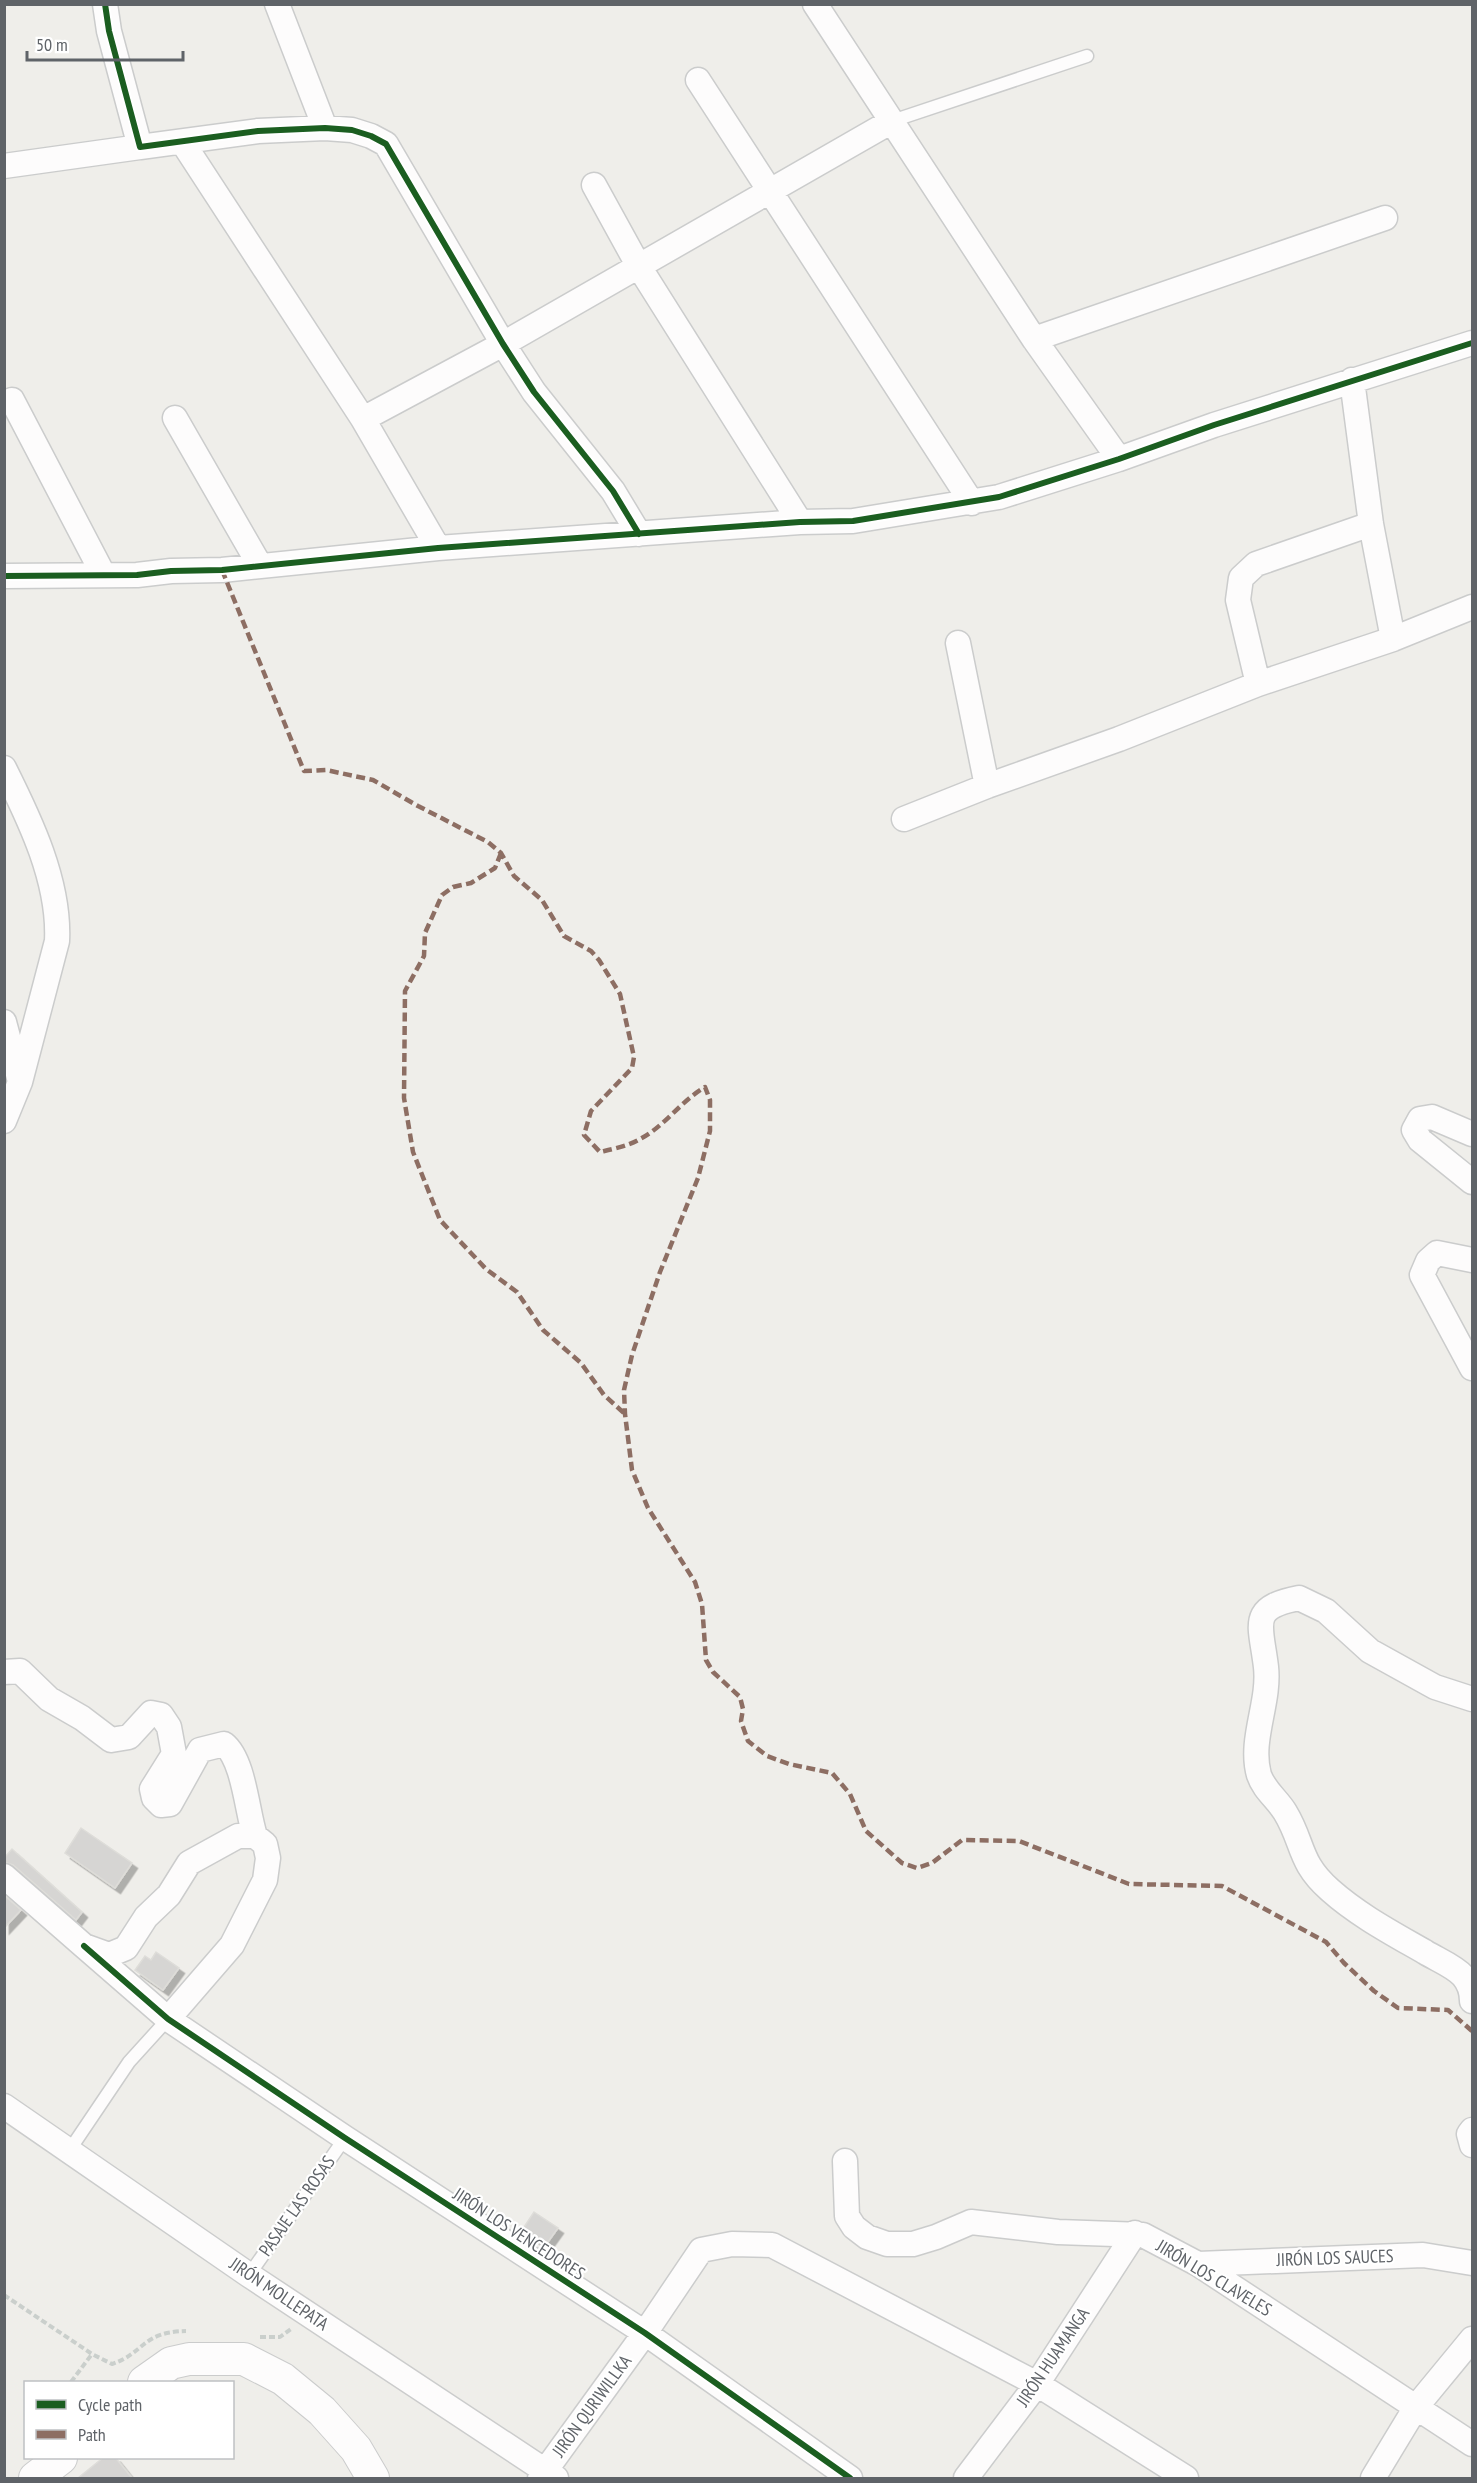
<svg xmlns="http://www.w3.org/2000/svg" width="1477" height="2483" font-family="'PT Sans Narrow',sans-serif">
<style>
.building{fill:#d6d5d3;stroke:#deddd9;stroke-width:1.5;filter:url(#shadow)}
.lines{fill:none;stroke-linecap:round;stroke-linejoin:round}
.service-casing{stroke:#cbcccc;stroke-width:15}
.minor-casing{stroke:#cbcccc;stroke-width:27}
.tertiary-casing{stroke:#cbcccc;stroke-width:34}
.path{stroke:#cacfcc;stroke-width:4;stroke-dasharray:6 3;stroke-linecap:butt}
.service{stroke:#fdfcfc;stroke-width:12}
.minor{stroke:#fdfcfc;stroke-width:24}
.tertiary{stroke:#fdfcfc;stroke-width:32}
.quiet{stroke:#8d6e63;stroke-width:4.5;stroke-dasharray:9 4.5;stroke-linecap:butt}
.cycleway-casing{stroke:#fff;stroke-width:10}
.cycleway{stroke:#1b5e20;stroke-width:6}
.labels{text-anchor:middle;stroke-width:4.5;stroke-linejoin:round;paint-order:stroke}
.street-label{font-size:18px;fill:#5f6368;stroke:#fff}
</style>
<defs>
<filter id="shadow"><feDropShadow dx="5.5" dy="5.5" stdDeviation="0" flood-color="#0004"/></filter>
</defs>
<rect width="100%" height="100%" fill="#efeeea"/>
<path class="building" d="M81,1828L132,1863L115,1888L65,1853Z
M12,1849L82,1912L76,1920L13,1865L4,1862V1858Z
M4,1895L21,1910L4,1928Z
M156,1952L179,1968L163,1990L135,1970L145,1956L151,1960Z
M534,2212L558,2228L545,2246L522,2230Z
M104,2457H115L132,2478H78Z"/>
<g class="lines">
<g class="service-casing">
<path id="service" d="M892,121L1087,56
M69,2151L129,2062L168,2019
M249,2275L345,2138"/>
</g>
<g class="minor-casing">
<path id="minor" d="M105,4L109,31L140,147L258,131L325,128L352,130L371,136L386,144L503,344L534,392L613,491L639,534
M277,4L325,128
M815,4L1034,339L1119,459
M698,80L972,503
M183,143L363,419L438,548
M4,166L140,147
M594,185L638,265L800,522
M1034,339L1385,218
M1352,380L1371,524L1393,639
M12,400L103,574
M175,418L259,564
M363,419L503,344L892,121
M4,576L137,575L171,571L222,570L438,548L800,522L853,521L999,497L1119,459L1214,425L1472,343
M958,643L987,786
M1258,684L1238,600L1241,578L1256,564L1371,524
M4,768C30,820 60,882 57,941L20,1082L4,1121
M904,819L987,786L1119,739L1258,684L1393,639L1472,607
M4,1022L19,1078
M1472,1134L1432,1117L1420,1119L1414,1130L1420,1140L1472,1182
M1472,1260L1437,1253L1428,1261L1422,1275L1472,1368
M4,1672L20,1671L49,1699L82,1718L111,1740L129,1737L151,1713L161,1715L169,1727L174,1754L152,1789L154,1798L161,1805L170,1804L200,1750L224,1744C244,1760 247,1812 255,1836
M1472,1699L1435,1687L1370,1651L1326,1611L1299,1598C1248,1608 1261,1624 1266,1667C1270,1703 1249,1740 1259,1775C1264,1790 1277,1799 1285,1812C1304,1843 1298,1862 1330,1890C1358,1915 1392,1933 1425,1952C1436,1959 1454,1966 1463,1976C1469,1983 1472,1993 1472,2001
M4,1876L84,1946L109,1955L126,1948L146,1917L169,1895L189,1863L238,1836H255L265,1844L268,1858L265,1880L232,1945L168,2019
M84,1946L168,2019L345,2138L645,2333L850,2478
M4,2106L249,2275L556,2478
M1472,2130L1469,2134L1472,2145
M845,2161L847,2216L854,2227L867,2237L887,2244H913L936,2237L971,2222L1058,2232L1143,2235L1198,2264L1472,2444
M1198,2264L1423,2255L1472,2263
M540,2478L645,2333L701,2250L732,2244L772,2245L1037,2384L1186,2478
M966,2478L1037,2384L1135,2233
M1373,2478L1416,2407L1472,2339"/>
</g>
<g class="tertiary-casing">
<path id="tertiary" d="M144,2382L171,2363L189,2359H244L283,2379L322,2411L356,2449L373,2478
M35,2478L61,2458"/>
</g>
<path class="path" d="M4,2295L92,2354L112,2364C145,2353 141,2332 186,2331
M260,2337H280L291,2329
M71,2382L92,2354"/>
<use href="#service" class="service"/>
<use href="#minor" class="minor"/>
<use href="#tertiary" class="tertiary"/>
<path class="quiet" d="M222,570L304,771L326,770L373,780L418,806L488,842L501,853L514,876L542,900L564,936L591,951L599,960L620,994L634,1057L632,1068L591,1111L584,1135L600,1152C613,1149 628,1146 640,1139C665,1126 681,1101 705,1087L710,1100V1131L698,1178L660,1272L632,1355L624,1390L625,1414L632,1470L648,1508L695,1582L702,1604L706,1660L713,1672L740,1697L743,1709L741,1721L748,1741L767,1756L789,1764L832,1773L850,1794L866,1831L902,1863L917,1868L932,1863L962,1840L1019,1841L1129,1884L1222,1886L1326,1942L1344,1963L1374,1991L1398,2008L1448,2010L1472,2031
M501,853L495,868L471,883L453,887L442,895L425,933L424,956L405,991L404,1098L413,1152L440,1220L486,1269L517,1292L543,1330L581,1363L604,1395L625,1414"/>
<g class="cycleway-casing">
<path id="cycleway" d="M105,4L109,31L140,147L258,131L325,128L352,130L371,136L386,144L503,344L534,392L613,491L639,534
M4,576L137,575L171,571L222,570L438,548L800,522L853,521L999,497L1119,459L1214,425L1472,343
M84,1946L168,2019L345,2138L645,2333L850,2478"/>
</g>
<use href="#cycleway" class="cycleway"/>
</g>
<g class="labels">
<g class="street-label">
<text transform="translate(297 2206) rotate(-55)" y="6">PASAJE LAS ROSAS</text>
<text transform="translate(519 2234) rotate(33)" y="6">JIRÓN LOS VENCEDORES</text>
<text transform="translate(1335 2258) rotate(-2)" y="6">JIRÓN LOS SAUCES</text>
<text transform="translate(1214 2278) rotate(31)" y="6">JIRÓN LOS CLAVELES</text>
<text transform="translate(279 2294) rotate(34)" y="6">JIRÓN MOLLEPATA</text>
<text transform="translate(1053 2357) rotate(-56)" y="6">JIRÓN HUAMANGA</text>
<text transform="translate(592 2406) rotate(-54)" y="6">JIRÓN QURIWILLKA</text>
</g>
</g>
<rect width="1477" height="2483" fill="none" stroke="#5f6368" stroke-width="12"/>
<rect x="24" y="2381" width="210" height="78" fill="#ffffff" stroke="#bfc1c3" stroke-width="1.5"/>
<rect x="36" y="2400" width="30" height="9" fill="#1b5e20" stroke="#bfc1c3" stroke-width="1.5"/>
<text x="78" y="2411" font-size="18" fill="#5f6368">Cycle path</text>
<rect x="36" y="2430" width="30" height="9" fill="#8d6e63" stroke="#bfc1c3" stroke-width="1.5"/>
<text x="78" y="2441" font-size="18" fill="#5f6368">Path</text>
<path d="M27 51v9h156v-9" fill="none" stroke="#5f6368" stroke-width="3"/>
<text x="36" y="51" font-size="18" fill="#5f6368" stroke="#ffffff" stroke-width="4.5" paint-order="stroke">50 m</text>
</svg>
